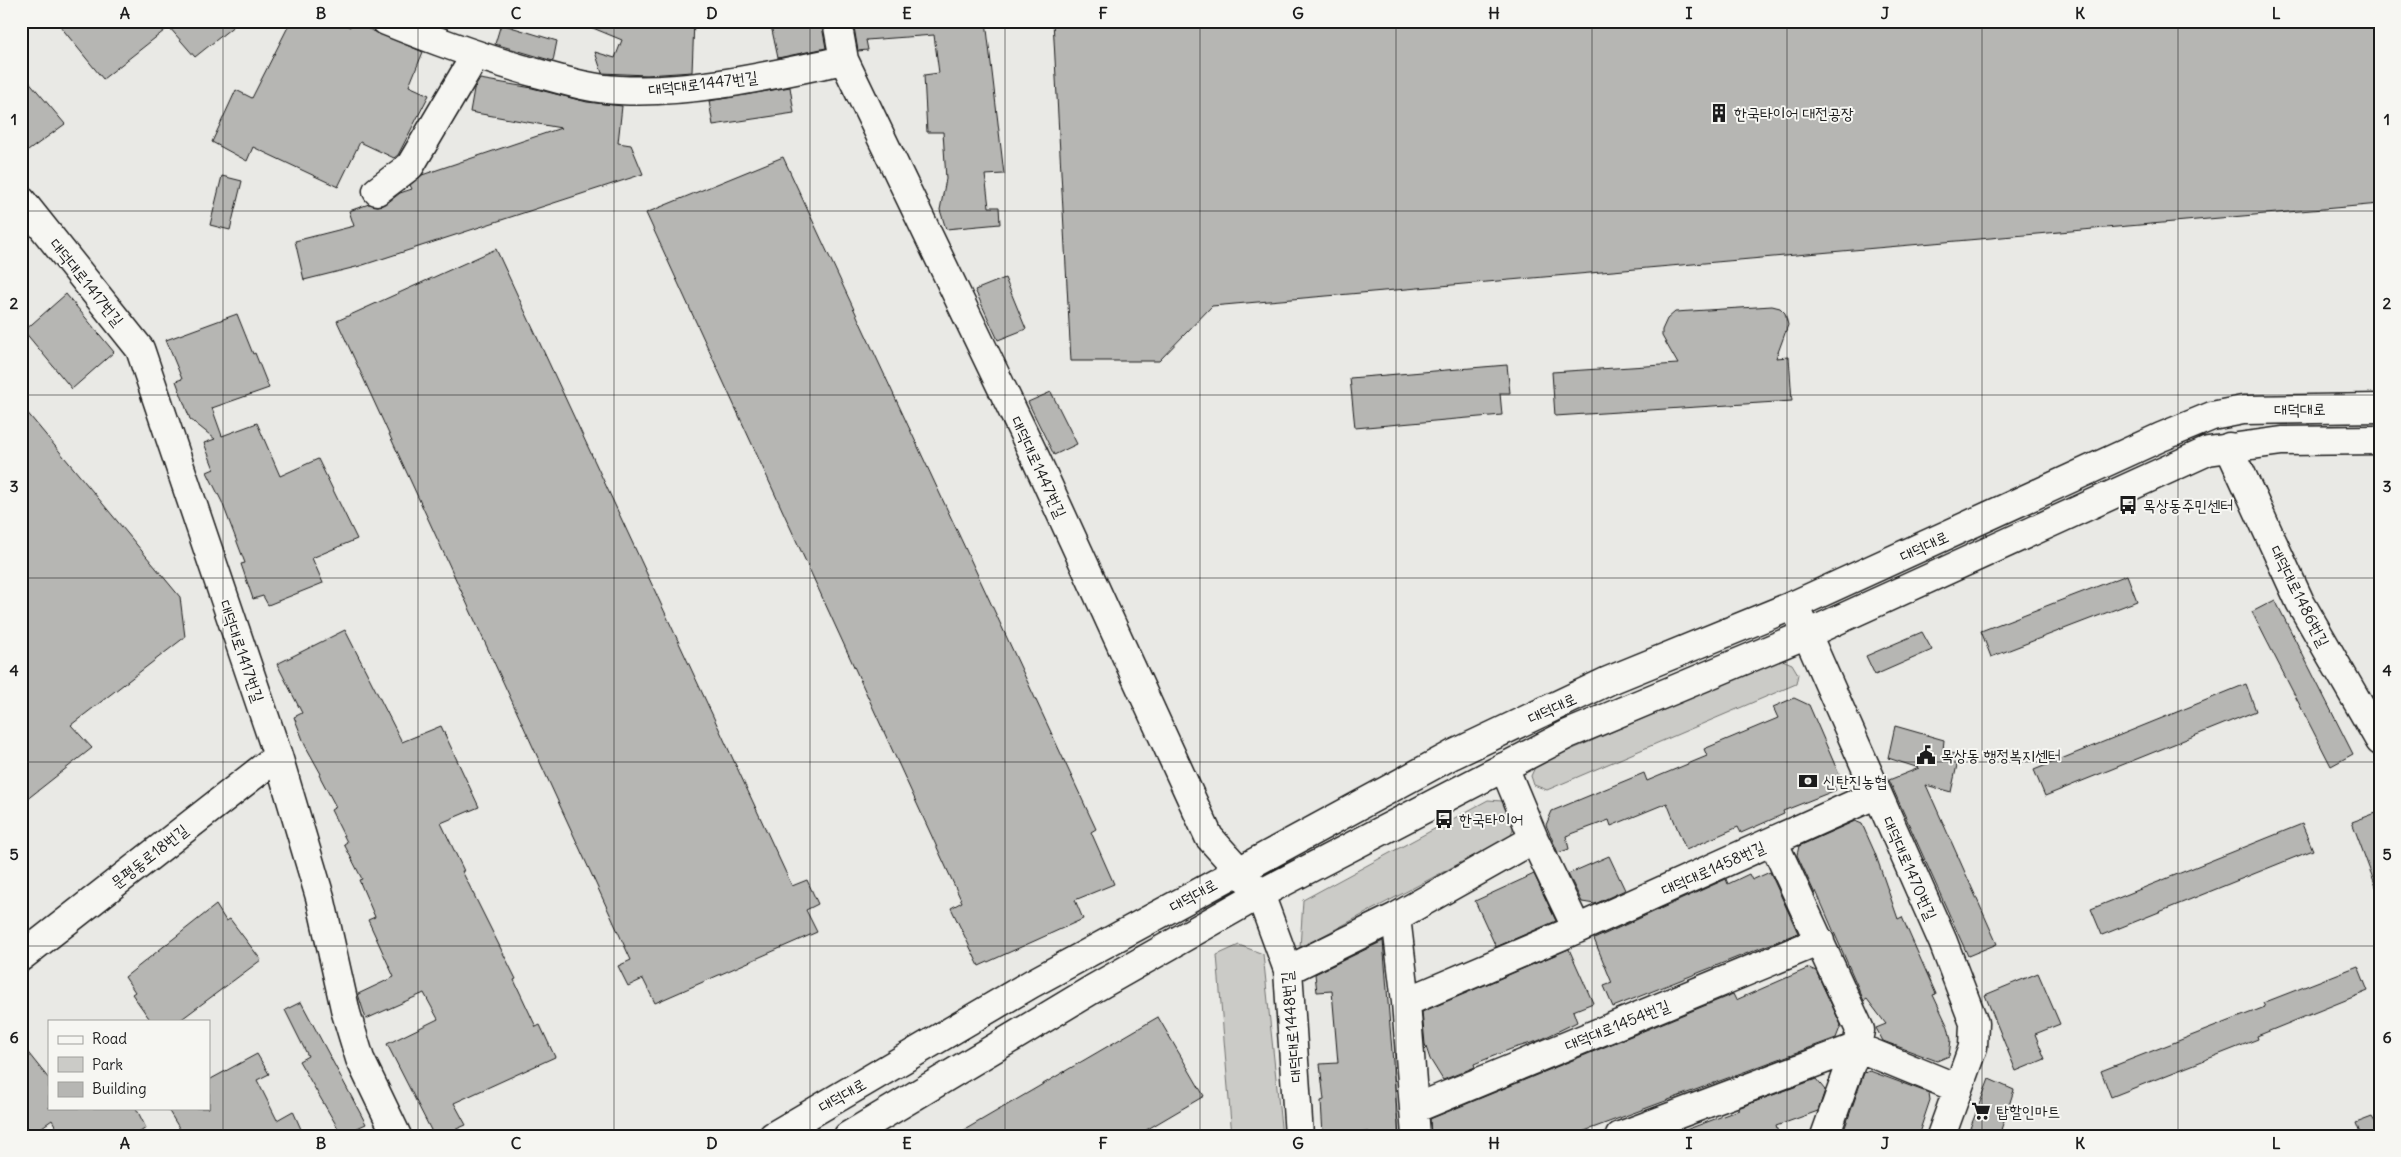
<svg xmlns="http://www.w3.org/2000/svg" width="2401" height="1157" font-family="Delius,'Poor Story',sans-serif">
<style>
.green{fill:#cbcbc7;stroke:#747472}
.building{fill:#b6b6b3;stroke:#1c1c1c}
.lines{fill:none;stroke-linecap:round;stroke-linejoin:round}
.minor-casing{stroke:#1c1c1c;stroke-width:31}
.major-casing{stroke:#1c1c1c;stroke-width:31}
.minor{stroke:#f6f6f2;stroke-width:28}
.major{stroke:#f6f6f2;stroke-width:28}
.grid{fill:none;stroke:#1c1c1c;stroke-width:1;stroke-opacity:0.55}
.labels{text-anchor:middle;stroke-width:4;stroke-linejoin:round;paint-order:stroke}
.street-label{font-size:16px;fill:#1c1c1c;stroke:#f6f6f2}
.poi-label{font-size:16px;fill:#1c1c1c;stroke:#f6f6f2;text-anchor:start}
.neatline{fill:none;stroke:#1c1c1c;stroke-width:2}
.grid-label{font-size:16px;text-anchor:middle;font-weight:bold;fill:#1c1c1c}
</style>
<rect width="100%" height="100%" fill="#e9e9e5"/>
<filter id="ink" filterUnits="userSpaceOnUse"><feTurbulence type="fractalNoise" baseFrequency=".02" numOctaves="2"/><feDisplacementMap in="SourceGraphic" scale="10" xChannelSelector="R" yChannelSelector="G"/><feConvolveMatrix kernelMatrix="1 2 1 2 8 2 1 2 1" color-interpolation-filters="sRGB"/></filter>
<g filter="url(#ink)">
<path class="green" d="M1780,659L1792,664L1798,674L1796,684L1547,790L1534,785L1531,776L1536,765Z
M1488,800L1502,801L1515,821L1511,836L1300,948L1303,900Z
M1239,945L1263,954L1282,1136H1232L1217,955Z"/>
<path class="building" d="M56,21H240L195,57L169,27L103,79Z
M291,21H338L350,27L352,22L423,52L409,86L429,95L398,155L394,158L360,142L338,187L253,147L247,161L212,142L236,90L252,98Z
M576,21H694L692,72L647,75L602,73L595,52L615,58L622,40Z
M770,21H821L826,48L778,58Z
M853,21H986L1004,174L985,175L989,207H999L1000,224L946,229L940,210L946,179L943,132H927L924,75L939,73L934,35L866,40L868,50L858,51Z
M1053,21H2380V204L1212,306L1159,361H1071Z
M501,24L557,41L553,61L495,44Z
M21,72L65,124L21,156Z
M480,79L532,88L587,102L622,106L618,143L631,145L643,174L360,266L304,280L295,241L354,226L349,211L369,204L378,206L386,204L400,193L412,189L410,185L422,175L561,128L470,112L474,89Z
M790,87L794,113L713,125L709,101Z
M783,157L1096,829L1091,832L1114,884L1075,900L1083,919L979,966L951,908L962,902L646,213Z
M222,176L242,181L230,230L210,225Z
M496,249L792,886L807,880L818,904L806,910L817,932L655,1003L643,979L628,986L618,966L631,960L337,321Z
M1005,278L1026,329L998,340L975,290Z
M66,294L114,352L72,389L24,331Z
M1772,306L1780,308L1785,313L1788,325L1776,358L1789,357L1792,401L1555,416L1552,372L1678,364L1662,336V330L1667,319L1675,312Z
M237,314L253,354L255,353L269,388L212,408L222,436L257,423L280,476L318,459L357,539L312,558L323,583L268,605L263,596L253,599L241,564L245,563L222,502L207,472L214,469L204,443L215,439L190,419L176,381L182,379L166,340Z
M1507,365L1510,393H1500L1502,415L1355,428L1350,378Z
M1051,392L1077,444L1054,455L1028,402Z
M21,405L180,597L185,637L71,725L92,748L21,804Z
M2127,575L2137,601L1991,657L1981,631Z
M2275,600L2353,754L2331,766L2252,612Z
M345,630L402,742L441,726L479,807L441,823L464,871H462L516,979L514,980L536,1027L540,1025L555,1057L454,1103L466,1125L440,1136H434L387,1044L438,1019L424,993L366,1019L358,994L394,977L368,920L375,917L359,880L362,879L344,844L347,842L331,810L336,807L319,775L321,774L305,745L294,717L302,713L277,664Z
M1922,632L1932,650L1875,675L1866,656Z
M2246,684L2256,711L2045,796L2034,770Z
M1794,698L1809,705L1841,779L1832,783L1836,790L1783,811L1784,814L1741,833L1738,827L1686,850L1667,803L1611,826L1609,820L1566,836L1569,849L1558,853L1546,825L1552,811L1644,773L1647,781L1707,756L1704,749L1778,718L1773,707Z
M1895,726L1944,740L1943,750L1959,756L1951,792L1926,785L1997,944L1968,956L1889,780L1919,768L1888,758Z
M2376,813L2380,823V891L2378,892L2352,822Z
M1855,821L1862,824L1875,853L1898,919L1902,917L1936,994L1933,995L1948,1027L1951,1040L1949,1056L1937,1061L1883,1041L1876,1028L1886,1024L1867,999L1864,1001L1816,891L1815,894L1797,855L1799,846Z
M2302,824L2313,850L2102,935L2091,909Z
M1609,856L1625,890L1595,904L1582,902L1568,874Z
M1770,872L1798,933L1613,1007L1604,986L1612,983L1594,939L1726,879L1728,884L1749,874L1752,880Z
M1534,874L1556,921L1496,947L1475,901Z
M216,905L226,921L230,919L261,960L179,1021H151L132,994L135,992L125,977Z
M1383,941L1399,1136H1369V1132L1323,1135L1321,1101L1324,1100L1320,1064L1338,1063L1332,991L1317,992L1315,974Z
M1569,949L1593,1003L1573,1011L1577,1022L1538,1041L1511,1049L1474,1064L1475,1067L1443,1080L1430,1059L1425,1044L1422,1012Z
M2358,966L2368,991L2257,1036L2258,1039L2111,1097L2101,1071L2265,1007L2263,1003Z
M1809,968L1816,971L1841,1025L1836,1038L1571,1136H1431L1430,1119L1733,994L1736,1000Z
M2038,973L2060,1024L2035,1034L2045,1059L2016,1071L1985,995Z
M301,1002L366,1124L342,1135L299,1061L308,1056L285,1010Z
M1158,1017L1204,1096L1136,1136H954Z
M21,1044L49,1079V1108H136L146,1128L134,1136H61L52,1120L32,1134L21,1121Z
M257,1054L269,1074L257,1080L277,1120L293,1111L304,1136H184L167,1108H209V1080Z
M1870,1071L1929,1093L1930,1100L1918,1136H1842L1864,1073Z
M1816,1079L1825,1090L1818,1111L1776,1126L1779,1136H1675V1134L1739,1110L1738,1108Z
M1989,1079L2014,1090L1999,1136H1967Z
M2372,1117L2380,1130V1136H2361L2356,1123Z"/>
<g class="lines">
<g class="minor-casing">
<path id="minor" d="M386,21C438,42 490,61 544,75C569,82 593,89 619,90C694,94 771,75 844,60
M837,21L844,60L1035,457L1209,837L1260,894L1288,970L1299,1136
M377,191L410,166L475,56
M21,200L140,349L278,756L320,897L346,1013L360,1059L397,1136
M2229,447L2300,602L2380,741
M1794,605L1943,942L1974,1023L1973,1047L1941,1136
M1504,767L1534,839L1577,929L1877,794
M1773,841L1860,1030L1857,1047L1825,1136
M1396,917L1406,1002L1416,1136
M21,957L278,756
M1288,970L1396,917L1534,839
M1406,1002L1577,929
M1414,1109L1820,941
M1620,1136L1857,1047L1957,1088"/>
</g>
<g class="major-casing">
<path id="major" d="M773,1136L1031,984L1452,755L1608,681L1794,605L2161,437L2212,416L2243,410L2380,408
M848,1136L1093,989L1260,894L1568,734L1807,634L2208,451L2282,441L2380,440"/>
</g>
<use href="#minor" class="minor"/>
<use href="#major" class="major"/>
</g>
</g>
<path class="grid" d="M223,21V1136M418,21V1136M614,21V1136M810,21V1136M1005,21V1136M1200,21V1136M1396,21V1136M1592,21V1136M1787,21V1136M1982,21V1136M2178,21V1136M21,211H2380M21,395H2380M21,578H2380M21,762H2380M21,946H2380"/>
<defs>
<g id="building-bare" transform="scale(1.5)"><path d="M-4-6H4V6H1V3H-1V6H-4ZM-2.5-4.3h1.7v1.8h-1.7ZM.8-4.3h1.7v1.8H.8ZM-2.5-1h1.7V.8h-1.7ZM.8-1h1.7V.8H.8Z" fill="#1c1c1c" stroke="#f6f6f2" stroke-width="2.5" paint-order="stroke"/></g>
<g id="bus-bare" transform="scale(1.5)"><path d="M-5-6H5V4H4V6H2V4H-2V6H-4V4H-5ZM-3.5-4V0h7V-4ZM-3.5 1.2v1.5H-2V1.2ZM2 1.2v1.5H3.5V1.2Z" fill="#1c1c1c" stroke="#f6f6f2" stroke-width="2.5" paint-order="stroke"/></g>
<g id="civic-bare" transform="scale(1.5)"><path d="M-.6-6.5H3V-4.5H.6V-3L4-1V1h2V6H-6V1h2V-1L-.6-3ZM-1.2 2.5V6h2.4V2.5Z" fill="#1c1c1c" stroke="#f6f6f2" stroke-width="2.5" paint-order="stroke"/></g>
<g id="bank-bare" transform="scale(1.5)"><path d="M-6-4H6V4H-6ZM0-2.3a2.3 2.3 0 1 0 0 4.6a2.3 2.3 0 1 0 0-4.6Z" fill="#1c1c1c" stroke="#f6f6f2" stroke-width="2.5" paint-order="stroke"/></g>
<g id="supermarket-bare" transform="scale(1.5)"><path d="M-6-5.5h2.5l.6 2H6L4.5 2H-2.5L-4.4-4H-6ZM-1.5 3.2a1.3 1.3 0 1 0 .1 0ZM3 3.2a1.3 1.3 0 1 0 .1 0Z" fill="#1c1c1c" stroke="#f6f6f2" stroke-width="2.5" paint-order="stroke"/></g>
</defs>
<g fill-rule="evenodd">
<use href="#building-bare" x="1719" y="113"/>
<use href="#bus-bare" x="2128" y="505"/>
<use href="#civic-bare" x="1926" y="755"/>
<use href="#bank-bare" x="1808" y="781"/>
<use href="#bus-bare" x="1444" y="819"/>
<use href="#supermarket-bare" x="1981" y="1111"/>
</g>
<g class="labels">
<g class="street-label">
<text transform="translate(703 83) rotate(-7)" y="6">대덕대로1447번길</text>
<text transform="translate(87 282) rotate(51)" y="6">대덕대로1417번길</text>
<text transform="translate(2300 409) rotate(-1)" y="6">대덕대로</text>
<text transform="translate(1039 467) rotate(65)" y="6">대덕대로1447번길</text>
<text transform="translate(1924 546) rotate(-25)" y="6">대덕대로</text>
<text transform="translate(2300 596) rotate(63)" y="6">대덕대로1486번길</text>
<text transform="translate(242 651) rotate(71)" y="6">대덕대로1417번길</text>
<text transform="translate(1552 708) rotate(-25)" y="6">대덕대로</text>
<text transform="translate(149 856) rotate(-38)" y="6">문평동로18번길</text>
<text transform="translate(1713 868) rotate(-24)" y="6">대덕대로1458번길</text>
<text transform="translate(1910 868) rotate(66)" y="6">대덕대로1470번길</text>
<text transform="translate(1193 895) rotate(-29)" y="6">대덕대로</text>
<text transform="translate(1617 1025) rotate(-22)" y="6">대덕대로1454번길</text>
<text transform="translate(1291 1027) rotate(-95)" y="6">대덕대로1448번길</text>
<text transform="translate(842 1095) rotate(-30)" y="6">대덕대로</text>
</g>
<g class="poi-label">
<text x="1734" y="119">한국타이어 대전공장</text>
<text x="2143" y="511">목상동주민센터</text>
<text x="1941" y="761">목상동 행정복지센터</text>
<text x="1823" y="787">신탄진농협</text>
<text x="1459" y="825">한국타이어</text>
<text x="1996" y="1117">탑할인마트</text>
</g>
</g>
<rect width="2401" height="1157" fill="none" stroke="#f6f6f2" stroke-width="55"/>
<rect x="48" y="1020" width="162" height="90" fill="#f6f6f2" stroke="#9f9f9c"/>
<rect x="58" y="1036" width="25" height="8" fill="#f6f6f2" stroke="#9f9f9c"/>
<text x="92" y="1044" font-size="15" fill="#1c1c1c">Road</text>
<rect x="58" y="1057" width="25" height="15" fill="#cbcbc7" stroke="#9f9f9c"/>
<text x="92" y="1070" font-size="15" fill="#1c1c1c">Park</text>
<rect x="58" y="1082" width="25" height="15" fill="#b6b6b3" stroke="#9f9f9c"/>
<text x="92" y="1094" font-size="15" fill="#1c1c1c">Building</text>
<rect x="28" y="28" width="2346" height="1102" class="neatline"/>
<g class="grid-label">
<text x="125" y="19">A</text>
<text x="321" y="19">B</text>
<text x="516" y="19">C</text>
<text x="712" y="19">D</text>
<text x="907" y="19">E</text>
<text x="1103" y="19">F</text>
<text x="1298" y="19">G</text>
<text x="1494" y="19">H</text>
<text x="1689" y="19">I</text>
<text x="1885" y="19">J</text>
<text x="2080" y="19">K</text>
<text x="2276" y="19">L</text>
<text x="14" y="125">1</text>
<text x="2387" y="125">1</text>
<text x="14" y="309">2</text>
<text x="2387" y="309">2</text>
<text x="14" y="492">3</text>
<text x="2387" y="492">3</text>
<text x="14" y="676">4</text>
<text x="2387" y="676">4</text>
<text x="14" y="860">5</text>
<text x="2387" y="860">5</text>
<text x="14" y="1043">6</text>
<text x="2387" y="1043">6</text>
<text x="125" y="1149">A</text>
<text x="321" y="1149">B</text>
<text x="516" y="1149">C</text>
<text x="712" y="1149">D</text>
<text x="907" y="1149">E</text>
<text x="1103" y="1149">F</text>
<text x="1298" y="1149">G</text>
<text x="1494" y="1149">H</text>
<text x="1689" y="1149">I</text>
<text x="1885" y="1149">J</text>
<text x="2080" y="1149">K</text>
<text x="2276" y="1149">L</text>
</g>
</svg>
